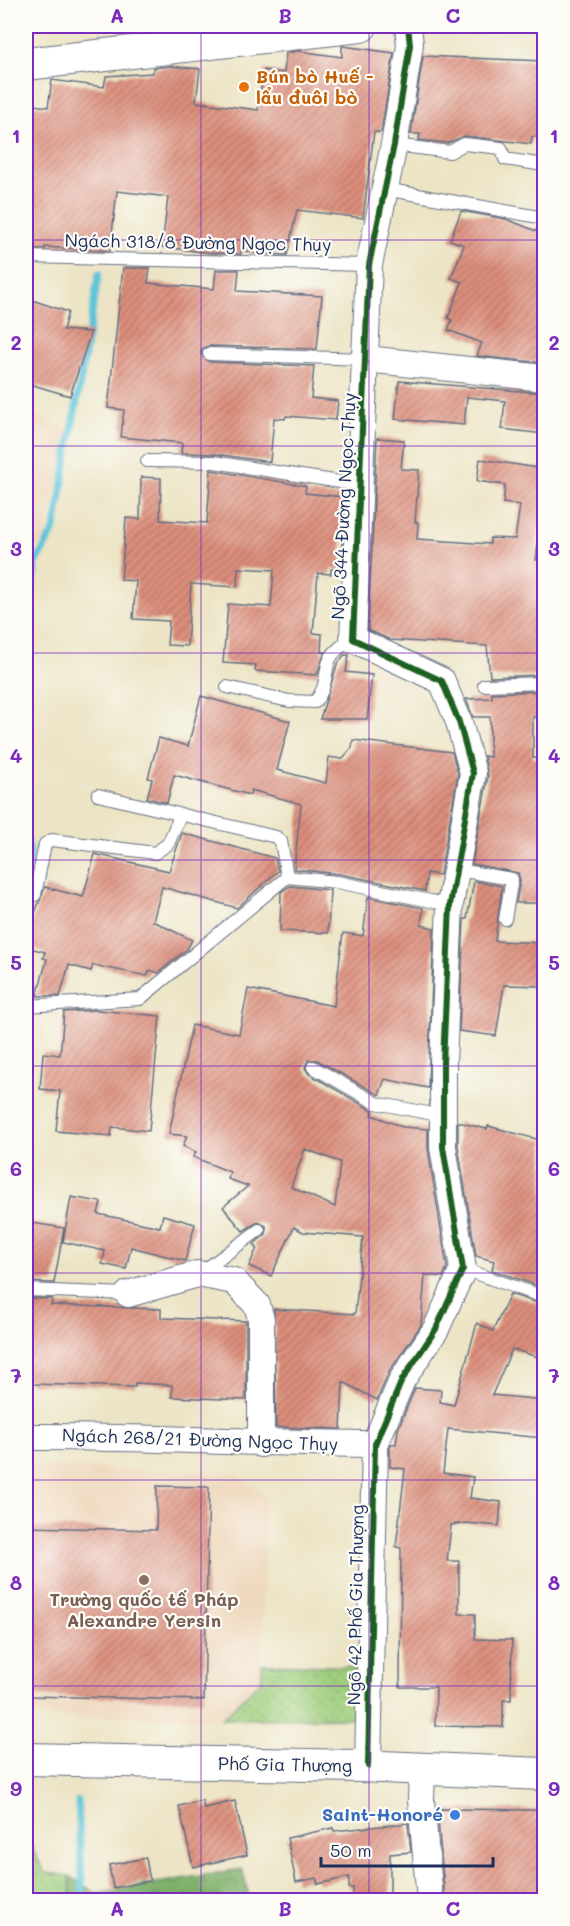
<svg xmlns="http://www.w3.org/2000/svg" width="570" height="1926" font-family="Mali,sans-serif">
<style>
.built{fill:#eed7bb}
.green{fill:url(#green-dots);stroke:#5d7e6c;stroke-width:1.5}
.forest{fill:url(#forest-crowns);stroke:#4d7064;stroke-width:1.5}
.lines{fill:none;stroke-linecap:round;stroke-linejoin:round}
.stream{stroke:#5cc3d9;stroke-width:7}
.building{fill:url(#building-hatch);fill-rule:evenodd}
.service-casing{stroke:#646e82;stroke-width:14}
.minor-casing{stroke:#646e82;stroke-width:28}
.tertiary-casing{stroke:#646e82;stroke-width:34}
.service{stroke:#fff;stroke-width:12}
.minor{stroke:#fff;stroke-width:26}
.tertiary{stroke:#fff;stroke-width:32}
.cycleway-casing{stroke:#fdfcf7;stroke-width:10}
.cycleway{stroke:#1b5e20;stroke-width:6}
.grid{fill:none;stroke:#7b2cbf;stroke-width:1.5;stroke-opacity:0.55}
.food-dot{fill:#e8710a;stroke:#fdfcf7;stroke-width:2}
.education-dot{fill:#8d6e63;stroke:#fdfcf7;stroke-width:2}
.shop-dot{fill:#3f7fe0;stroke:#fdfcf7;stroke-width:2}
.labels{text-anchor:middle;stroke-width:4.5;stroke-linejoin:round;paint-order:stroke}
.food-label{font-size:18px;font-weight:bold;fill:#c56008;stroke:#fdfcf7;text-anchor:start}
.street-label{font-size:18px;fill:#1b2f5e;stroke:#fdfcf7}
.education-label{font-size:18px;font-weight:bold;fill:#785e54;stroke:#fdfcf7}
.shop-label{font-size:18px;font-weight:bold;fill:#366cbe;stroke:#fdfcf7;text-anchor:end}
.neatline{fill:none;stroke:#7b2cbf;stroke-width:2}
.grid-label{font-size:20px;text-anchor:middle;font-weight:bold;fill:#7b2cbf}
</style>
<defs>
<pattern id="green-dots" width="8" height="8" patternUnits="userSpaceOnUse" patternTransform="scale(1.5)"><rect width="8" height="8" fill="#9fcd7b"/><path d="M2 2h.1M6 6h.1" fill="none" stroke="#88b06d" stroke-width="1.8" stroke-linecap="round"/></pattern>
<pattern id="forest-crowns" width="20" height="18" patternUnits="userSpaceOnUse" patternTransform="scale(1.5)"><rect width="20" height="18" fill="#7fb06b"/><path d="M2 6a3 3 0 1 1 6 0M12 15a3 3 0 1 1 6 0" fill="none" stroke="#67905b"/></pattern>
<pattern id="building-hatch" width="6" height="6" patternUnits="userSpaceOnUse" patternTransform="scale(1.5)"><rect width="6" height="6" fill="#dd8e7b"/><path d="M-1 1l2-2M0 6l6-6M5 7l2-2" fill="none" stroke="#b27468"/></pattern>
</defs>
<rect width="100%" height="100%" fill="#fdfcf7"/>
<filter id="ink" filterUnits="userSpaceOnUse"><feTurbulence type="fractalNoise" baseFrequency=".0167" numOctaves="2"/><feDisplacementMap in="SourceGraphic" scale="12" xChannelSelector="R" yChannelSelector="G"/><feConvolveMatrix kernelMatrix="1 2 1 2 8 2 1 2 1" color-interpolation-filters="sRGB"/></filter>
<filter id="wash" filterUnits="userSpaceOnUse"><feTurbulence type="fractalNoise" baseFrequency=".008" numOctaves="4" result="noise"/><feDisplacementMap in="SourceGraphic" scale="24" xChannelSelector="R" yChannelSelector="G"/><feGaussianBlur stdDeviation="1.35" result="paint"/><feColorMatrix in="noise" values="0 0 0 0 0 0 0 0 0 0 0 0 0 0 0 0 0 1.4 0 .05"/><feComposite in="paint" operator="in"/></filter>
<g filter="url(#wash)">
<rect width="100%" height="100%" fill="#ece4c5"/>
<path class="built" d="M26,412L70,428L44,542L30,549L26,570Z
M26,1465L235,1474L265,1495L262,1679L222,1719L26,1715Z"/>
<path class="green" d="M262,1664L354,1667V1718L222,1719L262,1680Z
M26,1836L45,1873L69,1876L72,1900H26Z"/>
<path class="forest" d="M242,1869L250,1900H72L69,1876L96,1893Z"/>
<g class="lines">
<path class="stream" d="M26,617L36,563L55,528L99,273
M26,835L30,852L26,880
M78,1801L83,1900"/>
</g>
<g id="blocks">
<path class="building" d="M342,46L394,53L381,132H374L363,218L297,210L287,255L259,254L241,250V254L212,253L162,247L168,197L117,191L110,251L45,247V249H26V104L48,107L52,80L104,87L106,76L153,73V68L171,66L200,69L196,102L258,110L264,70L284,73L286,53L298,51L342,57Z
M423,56L544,61V136L532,137L531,144L465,136L448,143L419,140L420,134H411Z
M461,211L506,219L544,234V363L477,356L482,343L448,330L452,320L448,318L462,282L451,278L464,245L450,240Z
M123,268H150L148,283L214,289L216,270H239L237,291L322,296L317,349L209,346L202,349L201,354L209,362L314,366L311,398L338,401L336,420L286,416L285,419L274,418L270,462L215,454L181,453L182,443L121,437L124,410L108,408Z
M26,298L68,312L63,330L91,332L70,396L26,383Z
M399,381L544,393V434L502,429L505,401L467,397L464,425L395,419Z
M377,438L404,440L401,469L419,470L415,522H418L417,539L490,544V538L515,539L520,505L503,503L505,485L477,481L480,459L544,469V492L536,560H544V675L490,677L487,646L390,640L368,630Z
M211,470L306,486L305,493L344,497L341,570L331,569V574L318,573L313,633L322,634L321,652H325L317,675L255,671L256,665L223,663L228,604L271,607L274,570L238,568L237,587L191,584L187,646L167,645L169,621L133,619L136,581L121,580L126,518L140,519L141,477L161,478L160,520L207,523Z
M344,655H349L346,672L372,675L367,719H320L337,665Z
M544,691V716L533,717V758H544V903H516L520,880L518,873L472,864L488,776L484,756L490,757V717H473L466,699L492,698V693Z
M201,696L290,721L277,770L326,783L329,757L342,759L352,748L353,740L452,752L458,774L440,875L427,873L425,891L339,874L294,869L301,804L251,790L250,795L174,775L167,803L147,798L152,779L148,778L159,738L188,746Z
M182,833L275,858L278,871L237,908L162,887L153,921L192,940L187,949L158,973L150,970L147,976L93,965L91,971L69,965L60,996H37L47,959L43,958L45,952L26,947V921L31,923L45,887L83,897L95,854L169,871Z
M474,881L502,886L495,941L544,943V986L504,985L496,1036L459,1031L464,919H467Z
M290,886L330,890L328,933L280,931L281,892Z
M368,897L423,908L421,925L434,928L428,1088L385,1079L379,1095L317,1060H308L305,1068L309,1074L373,1111L372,1115L403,1127L428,1129V1149L447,1267L443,1277L425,1275L421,1325L389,1372L377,1400L343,1382L341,1429L276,1427L274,1309L355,1314L363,1237L303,1232L294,1227L271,1276L249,1266L257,1248L254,1244L266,1234V1226L258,1222L243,1231L223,1207L248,1186L228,1179L230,1172L193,1157L196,1152L183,1146L187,1136L169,1134L192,1025L239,1034L248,989L334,1006L343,933L363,936ZM305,1149L340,1162L335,1207L291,1187Z
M97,1010L160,1016L149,1131L112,1127L111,1136L56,1131L60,1091L40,1089L43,1053L60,1055L64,1012Z
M458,1122L487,1129L488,1126L544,1141V1288L492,1270L494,1261L476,1256L458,1146Z
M71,1197L101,1202L98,1214L160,1227L163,1215L195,1224L185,1261L131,1247L126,1269L102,1264L105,1251L63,1242Z
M26,1222L64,1228L54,1283L26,1282L33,1241L26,1240Z
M510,1294L544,1305V1359L512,1349L492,1395L544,1400V1438L448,1429L443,1473L473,1477L470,1498L501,1502L499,1526L466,1523L451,1525L447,1561H459V1614H475V1639L512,1640L511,1700H503V1727L435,1726L436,1687H400L401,1548L396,1547L405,1469L390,1467V1447L391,1444H396L398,1429L415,1388L441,1390L440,1402L454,1405L477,1323L493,1331Z
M26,1298L52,1299L51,1305L161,1309V1318L246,1321V1400L172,1397V1385L135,1383V1387L30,1384V1380H26Z
M157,1486L209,1487L204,1700L26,1696V1527L156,1530Z
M202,1800L204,1808L235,1801L247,1855L193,1867L179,1806Z
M437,1809L537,1810L536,1821H544V1900H445Z
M408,1823L411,1852L390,1854V1900H353V1888H349V1877L318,1884L316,1878L296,1882L287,1838L333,1828L334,1831Z
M146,1858L150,1881L113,1888L109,1865Z"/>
</g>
</g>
<g filter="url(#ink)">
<use href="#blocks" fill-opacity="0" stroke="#646e82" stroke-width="1.5"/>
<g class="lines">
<g class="service-casing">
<path id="service" d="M394,145L450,152L464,144L501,148L505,159L544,165
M385,189L544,218
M26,257L369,265
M209,354L366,359
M147,461L214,462L359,485
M484,685L544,683
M227,687L289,701L315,702C336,676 313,660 353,639
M98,795L276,837L281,841L287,877
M458,870L512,879L505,919
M35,895L45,844L52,840L155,853L168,844L181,814
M26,1006L140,999L287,877L337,882L450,905
M313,1067L376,1103L443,1116
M463,1269L544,1297
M199,1274L259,1230
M26,1290L128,1294"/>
</g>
<g class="minor-casing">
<path id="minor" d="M366,359L544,378
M128,1294L198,1274L234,1281L257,1305L261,1319V1444
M26,1437C142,1436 258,1444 375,1444
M368,1766L375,1444L402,1380L436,1329L463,1269L443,1147V1063L450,905L473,773L459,722L442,681L353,639L369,265L394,145L410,45L408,26
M422,1769L421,1801L430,1900"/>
</g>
<g class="tertiary-casing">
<path id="tertiary" d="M26,64L361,26
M26,1759L358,1766L544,1774"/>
</g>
<use href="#service" class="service"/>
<use href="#minor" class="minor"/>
<use href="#tertiary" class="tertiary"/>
<g class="cycleway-casing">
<path id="cycleway" d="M368,1766L375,1444L402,1380L436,1329L463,1269L443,1147V1063L450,905L473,773L459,722L442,681L353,639L369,265L394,145L410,45L408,26"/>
</g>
<use href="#cycleway" class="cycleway"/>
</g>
</g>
<path class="grid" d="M201,26V1900M369,26V1900M26,240H544M26,446H544M26,653H544M26,860H544M26,1066H544M26,1273H544M26,1480H544M26,1686H544"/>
<circle class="food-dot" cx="244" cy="87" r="6"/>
<circle class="education-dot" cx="144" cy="1580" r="6"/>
<circle class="shop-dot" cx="455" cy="1815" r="6"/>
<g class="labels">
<g class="food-label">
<text x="256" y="83">Bún bò Huế -<tspan x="256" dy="21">lẩu đuôi bò</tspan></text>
</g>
<g class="street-label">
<text transform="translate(198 243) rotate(1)" y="6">Ngách 318/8 Đường Ngọc Thụy</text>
<text transform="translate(344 506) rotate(-87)" y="6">Ngõ 344 Đường Ngọc Thụy</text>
<text transform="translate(200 1440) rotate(2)" y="6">Ngách 268/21 Đường Ngọc Thụy</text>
<text transform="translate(356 1605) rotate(-89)" y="6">Ngõ 42 Phố Gia Thượng</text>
<text transform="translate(285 1765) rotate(1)" y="6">Phố Gia Thượng</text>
</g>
<g class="education-label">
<text x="144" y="1606">Trường quốc tế Pháp<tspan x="144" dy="21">Alexandre Yersin</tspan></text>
</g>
<g class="shop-label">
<text x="443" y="1821">Saint-Honoré</text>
</g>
</g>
<rect width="570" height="1926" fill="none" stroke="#fdfcf7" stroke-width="66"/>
<path d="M321 1857v9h172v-9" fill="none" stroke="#1b2f5e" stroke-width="3"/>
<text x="330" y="1857" font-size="18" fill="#1b2f5e" stroke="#fdfcf7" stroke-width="4.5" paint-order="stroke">50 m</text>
<rect x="33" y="33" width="504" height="1860" class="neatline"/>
<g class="grid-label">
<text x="117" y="23">A</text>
<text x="285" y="23">B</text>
<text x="453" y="23">C</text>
<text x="16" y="143">1</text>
<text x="554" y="143">1</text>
<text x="16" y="350">2</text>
<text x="554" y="350">2</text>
<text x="16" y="556">3</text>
<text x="554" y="556">3</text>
<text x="16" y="763">4</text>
<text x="554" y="763">4</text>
<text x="16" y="970">5</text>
<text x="554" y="970">5</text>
<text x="16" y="1176">6</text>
<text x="554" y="1176">6</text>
<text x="16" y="1383">7</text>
<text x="554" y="1383">7</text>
<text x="16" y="1590">8</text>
<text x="554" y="1590">8</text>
<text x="16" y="1796">9</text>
<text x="554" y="1796">9</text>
<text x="117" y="1916">A</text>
<text x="285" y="1916">B</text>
<text x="453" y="1916">C</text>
</g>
</svg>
